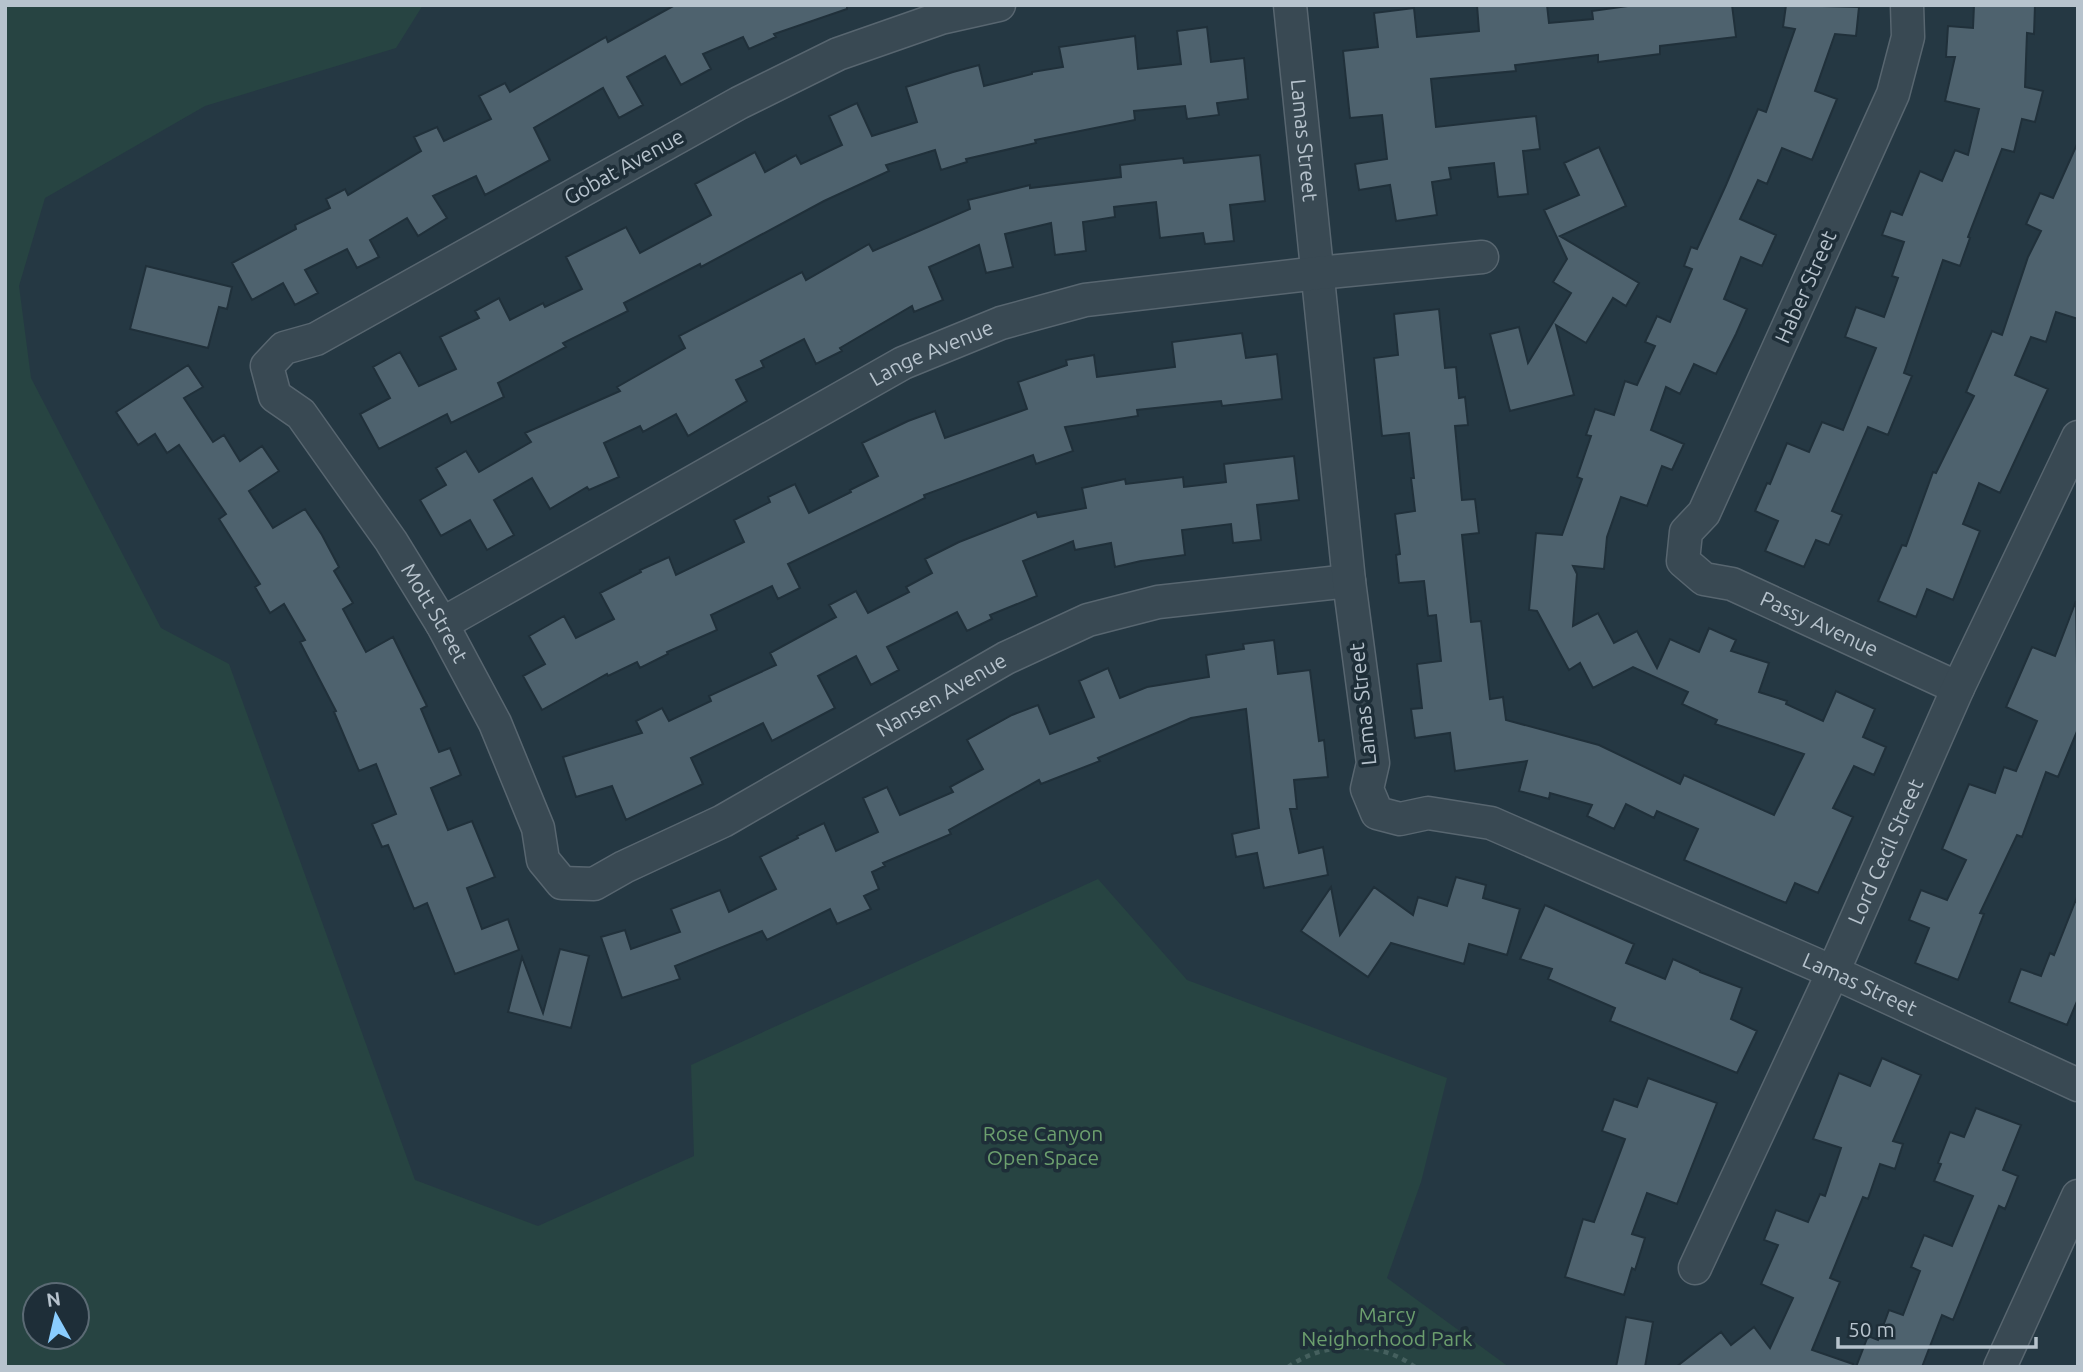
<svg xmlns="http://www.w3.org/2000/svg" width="2083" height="1372" font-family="Ubuntu,sans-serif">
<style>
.green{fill:#274442;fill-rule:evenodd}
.building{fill:#4e626e;stroke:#20303a;stroke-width:2}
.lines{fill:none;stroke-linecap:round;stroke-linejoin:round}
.minor-casing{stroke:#586670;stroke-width:35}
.path{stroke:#45605e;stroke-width:4.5;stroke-dasharray:5 5;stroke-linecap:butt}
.minor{stroke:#394953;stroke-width:32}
.labels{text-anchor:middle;stroke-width:7;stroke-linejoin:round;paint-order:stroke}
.street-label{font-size:21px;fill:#b7c3cd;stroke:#1e2e38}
.park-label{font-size:21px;fill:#6c9f6e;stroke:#1e2e38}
</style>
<rect width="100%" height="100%" fill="#253843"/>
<path class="green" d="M5,5H423L396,48L205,106L45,198L19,286L31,378L161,628L229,664L415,1180L538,1226L694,1156L691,1065L1098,879L1187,980L1447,1078L1421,1182L1387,1278L1509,1367H5ZM35,1295H77V1337H35Z"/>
<path class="building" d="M675,5H847V9L774,34L776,37L749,49L743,37L703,54L711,69L681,85L665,56L627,77L643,105L619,118L603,88L534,128L550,160L485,195L476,176L433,196L447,218L418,236L407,218L370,240L379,257L357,268L347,249L305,270L318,293L295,305L283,283L252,300L232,263L296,229L295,225L330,208L326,199L345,189L348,195L421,151L414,137L437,127L444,141L491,119L479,96L505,83L510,92L606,37L608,42Z
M1477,5H1547L1549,23L1593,19L1592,11L1635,5H1732L1736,37L1660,46V54L1598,62V55L1515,65L1516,71L1431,79L1436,127L1536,116L1540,149L1523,151L1528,194L1498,197L1494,163L1449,168L1451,179L1432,182L1437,215L1396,221L1390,185L1359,190L1355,164L1387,159L1382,115L1350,118L1343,51L1378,47L1374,13L1414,8L1417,37L1479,31Z
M1786,5L1859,7L1856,36L1835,34L1815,91L1837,99L1812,160L1782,148L1767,184L1758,180L1740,219L1776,235L1762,266L1741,257L1724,299L1747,309L1736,334L1716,374L1694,364L1680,394L1666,387L1651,430L1684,444L1672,470L1662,466L1647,506L1621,497L1607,537L1604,569L1573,566L1577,574L1573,626L1598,613L1614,643L1637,631L1657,668L1670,639L1699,652L1709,628L1736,640L1731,651L1769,663L1759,692L1787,701L1786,704L1823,721L1836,691L1875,709L1863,737L1886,747L1874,775L1854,766L1833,808L1853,817L1818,893L1795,883L1786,903L1684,860L1698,829L1657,811L1654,818L1626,804L1614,829L1587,816L1592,805L1550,793L1549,799L1519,791L1527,761L1455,771L1450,733L1415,738L1411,709L1422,708L1417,664L1441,661L1436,615L1428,616L1424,581L1399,583L1396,555L1400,554L1395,514L1415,511L1411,478H1414L1409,433L1382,436L1374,358L1398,355L1394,314L1439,309L1445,368L1456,367L1459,398L1465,397L1468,425L1455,426L1462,500L1475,499L1479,533L1462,535L1471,622L1481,621L1490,699L1503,697L1506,720L1599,745L1680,784L1684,775L1774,815L1804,754L1715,724L1717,720L1682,704L1688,692L1633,667L1593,688L1580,663L1569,670L1537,611L1529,610L1536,533L1562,535L1582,479L1577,477L1591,436L1586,435L1595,409L1614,415L1625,381L1637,385L1655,346L1645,342L1657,316L1670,322L1692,269L1684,266L1691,247L1697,249L1726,185L1758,109L1766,112L1795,29L1783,27Z
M1974,5H2035L2034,34L2027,33L2025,87L2043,91L2035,122L2022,119L2014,152L2002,149L1968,237L1970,238L1960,266L1943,260L1904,373L1912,376L1888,435L1868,427L1832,511L1842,515L1829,545L1816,540L1804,567L1765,551L1778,521L1755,511L1767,483L1770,484L1787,443L1809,452L1822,422L1843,430L1876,348L1845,337L1856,307L1884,317L1898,278L1892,276L1904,242L1882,235L1891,211L1902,215L1920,171L1942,181L1955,150L1968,155L1979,109L1945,101L1955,57H1946L1948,26L1973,28Z
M1207,27L1211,62L1244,58L1248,99L1217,103L1219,115L1187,119L1185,106L1134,111L1135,120L1035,140L1036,143L966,159L967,162L941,170L935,150L886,165L889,171L824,201L701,267L700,264L624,303L628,311L563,343L566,347L498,383L504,397L451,423L447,414L379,449L360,414L390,398L373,367L400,352L419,386L456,369L440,337L479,318L475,311L499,298L510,320L543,303L545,307L582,289L566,257L626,227L640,253L711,215L695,184L755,152L765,172L796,155L801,164L842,145L829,116L857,103L872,136L917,122L906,87L953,72L979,65L984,86L1032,74V72L1063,67L1059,47L1135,36L1138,69L1181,64L1177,31Z
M2078,142V319L2056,312L2046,342L2031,337L2015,375L2048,389L2000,493L1979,483L1963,524L1980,531L1953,600L1927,589L1916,617L1878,601L1902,545L1906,546L1933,472L1936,473L1974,396L1966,392L1992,331L2002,335L2028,257L2041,231L2026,224L2040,193L2053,198Z
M1599,147L1626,206L1560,236L1639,283L1626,306L1613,298L1586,343L1556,325L1574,395L1510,411L1490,334L1519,327L1528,363L1571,293L1553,282L1567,259L1544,210L1579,195L1564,163Z
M1260,155L1265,201L1230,205L1234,241L1205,244L1203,233L1160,238L1156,202L1114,207L1115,217L1083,222L1086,251L1055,255L1051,223L1005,234L1013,267L986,273L979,245L929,267L943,300L914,312L912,306L840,348L842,351L816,364L804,339L761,361L764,367L736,380L747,401L688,436L676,414L643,432L640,426L604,443L619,477L589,490L587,487L550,509L532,478L494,500L514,535L487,550L470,520L441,536L420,500L446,485L436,468L466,451L479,472L531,442L525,433L620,391L617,387L685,348L679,336L802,272L806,280L869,244L873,251L970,209L968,200L1030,185V188L1121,177L1120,165L1183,158L1184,163Z
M146,266L232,287L227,309L219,307L208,348L130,329Z
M1242,333L1246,358L1277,354L1282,399L1222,406L1221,401L1137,410L1138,416L1065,427L1073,451L1036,464L1033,455L924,495L925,498L788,564L800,588L778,599L772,586L711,615L717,630L667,652L668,654L640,668L637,662L608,676L607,674L542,710L523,676L545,664L529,636L564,616L576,638L614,619L600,593L641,572L640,570L669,557L676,575L744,542L734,520L770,502L768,497L795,484L809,513L851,492L850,490L878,476L862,443L908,421L935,411L945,438L1027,409L1018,382L1067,365L1066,360L1094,355L1097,377L1175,367L1172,342Z
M188,365L203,387L184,398L213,442L224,435L240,461L262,446L279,471L249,491L273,528L305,509L322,535L339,567L334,571L353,603L343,609L366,652L393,637L427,706L421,709L439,752L450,748L461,775L431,788L448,830L472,821L495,877L467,888L482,929L508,919L519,950L455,974L427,903L414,909L388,845L382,847L372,824L396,814L376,764L359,771L334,712L336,711L300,642L305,640L284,604L270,613L255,587L260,584L219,519L226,514L179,445L167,453L155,434L138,445L116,412Z
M1294,456L1299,500L1257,505L1261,540L1233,543L1231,524L1182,530L1185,555L1141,561L1115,567L1111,543L1075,550L1073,541L1023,561L1037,596L990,615L992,619L967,631L957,612L887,647L899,670L871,685L856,656L818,676L835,708L772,741L763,723L691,758L703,784L626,820L612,786L576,797L563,757L642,733L636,721L662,708L669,721L711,701L709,696L776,665L770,653L836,617L829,605L856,591L868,613L909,592L906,587L932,573L925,559L959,542L1036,512L1038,517L1086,508L1082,488L1125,479L1126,484L1183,477L1184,487L1226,482L1224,464Z
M2076,601L2078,729L2058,777L2046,772L2022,837L2017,835L1980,913L1984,914L1958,980L1915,963L1929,928L1909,920L1921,890L1947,900L1966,860L1942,849L1969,784L1995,793L2004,767L2016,771L2037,721L2006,707L2032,647L2055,656Z
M1274,640L1278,674L1310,670L1319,741L1324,740L1328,777L1294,780L1297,809H1290L1299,853L1323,847L1328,875L1264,888L1257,853L1236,857L1232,834L1259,828L1246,709L1191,718L1098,758L1100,761L1041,784L1039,780L949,830L951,834L883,863L885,866L872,872L879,889L864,896L871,909L837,924L830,909L767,940L762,931L675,966L680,979L622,998L601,937L625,930L631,949L680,932L671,909L720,890L729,912L776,889L760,857L798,838L797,836L824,823L836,851L878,832L863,798L887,787L900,815L953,792L950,787L983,769L967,740L1012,715L1038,705L1050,734L1094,717L1079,681L1108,668L1120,698L1147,687L1209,677L1206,655L1244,649L1243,644Z
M1456,877L1486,885L1483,898L1520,909L1507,955L1469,944L1464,964L1391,943L1368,977L1301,931L1331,887L1340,935L1374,887L1413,915L1418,897L1447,906Z
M2077,897L2078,999L2067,1025L2009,1002L2021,969L2041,976L2050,953L2054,955Z
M1545,905L1634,944L1626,963L1665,979L1673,959L1700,971V972L1742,988L1731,1019L1757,1031L1737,1073L1610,1021L1615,1008L1548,979L1552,969L1520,959Z
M560,949L589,956L571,1028L508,1012L522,957L543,1013Z
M1882,1058L1921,1075L1893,1141L1903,1144L1895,1169L1880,1164L1868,1199L1863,1197L1830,1278L1840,1282L1812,1350L1853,1364L1852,1367H1676L1721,1332L1731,1345L1754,1327L1770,1348L1793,1298L1761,1284L1778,1245L1764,1240L1776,1210L1808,1222L1820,1194L1825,1196L1841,1148L1813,1139L1839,1073L1870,1086Z
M1648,1078L1717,1103L1677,1204L1647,1193L1632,1234L1645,1238L1635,1270L1632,1268L1624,1295L1565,1277L1583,1219L1594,1222L1625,1139L1602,1131L1614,1099L1637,1107Z
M1976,1108L2021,1125L2003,1170L2018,1176L2005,1209L1999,1206L1953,1320L1942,1315L1922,1367H1856L1868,1336L1878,1340L1889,1310L1903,1315L1920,1271L1911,1267L1924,1235L1952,1246L1973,1196L1934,1181L1941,1164L1938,1163L1950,1132L1964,1137Z
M1626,1317L1653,1322L1645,1367H1616Z"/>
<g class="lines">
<g class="minor-casing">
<g id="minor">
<path id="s1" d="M999,5L941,18L838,54L739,103L316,339L284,348L267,366L275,396L301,414L391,541L442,624L495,723L538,828L543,860L562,883L594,884L624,867L723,821L1006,658L1088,620L1158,602L1349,581"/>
<path id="s2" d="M1290,5L1349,581L1373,763L1367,789L1377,813L1400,819L1428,813L1491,823L1833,972L2078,1085"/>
<path id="s3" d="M1907,5L1908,37L1893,94L1704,513L1686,532L1683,561L1704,579L1732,584L1958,688"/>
<path id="s4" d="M442,624L903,363L1001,323L1085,300L1318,273L1482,257"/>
<path id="s5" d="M1695,1268L1833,972L1958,688L2078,437"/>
<path d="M2000,1367L2078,1196"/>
</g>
</g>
<path class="path" d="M1288,1367C1325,1341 1379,1340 1415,1367"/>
<use href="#minor" class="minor"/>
</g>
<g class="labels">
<g class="street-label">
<text dy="7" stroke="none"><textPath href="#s2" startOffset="136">Lamas Street</textPath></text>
<text transform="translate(624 167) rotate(-29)" y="7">Gobat Avenue</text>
<text transform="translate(1806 287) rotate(-66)" y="7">Haber Street</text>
<text dy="7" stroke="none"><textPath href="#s4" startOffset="560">Lange Avenue</textPath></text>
<text dy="7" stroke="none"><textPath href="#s1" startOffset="1124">Mott Street</textPath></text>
<text dy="7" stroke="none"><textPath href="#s3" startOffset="758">Passy Avenue</textPath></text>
<text dy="7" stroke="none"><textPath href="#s1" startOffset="1853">Nansen Avenue</textPath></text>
<text transform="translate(1363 704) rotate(-96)" y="7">Lamas Street</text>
<text dy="7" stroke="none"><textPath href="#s5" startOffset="458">Lord Cecil Street</textPath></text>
<text dy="7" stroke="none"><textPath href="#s2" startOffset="1334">Lamas Street</textPath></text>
</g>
<g class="park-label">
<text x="1043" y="1141">Rose Canyon<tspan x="1043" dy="24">Open Space</tspan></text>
<text x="1387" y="1322">Marcy<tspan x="1387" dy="24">Neighorhood Park</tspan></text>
</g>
</g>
<rect width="2083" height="1372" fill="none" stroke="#b7c3cd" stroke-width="14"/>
<g transform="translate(56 1316) rotate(352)"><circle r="33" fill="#1e2e38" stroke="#5b6a74" stroke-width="2"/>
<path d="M0-5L12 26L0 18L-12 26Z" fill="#8acdfe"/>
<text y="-10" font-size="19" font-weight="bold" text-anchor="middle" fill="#b7c3cd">N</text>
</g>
<path d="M1838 1337v10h198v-10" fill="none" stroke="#b7c3cd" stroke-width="3.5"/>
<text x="1848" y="1337" font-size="21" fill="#b7c3cd" stroke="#1e2e38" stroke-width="5" paint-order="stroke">50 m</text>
</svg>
